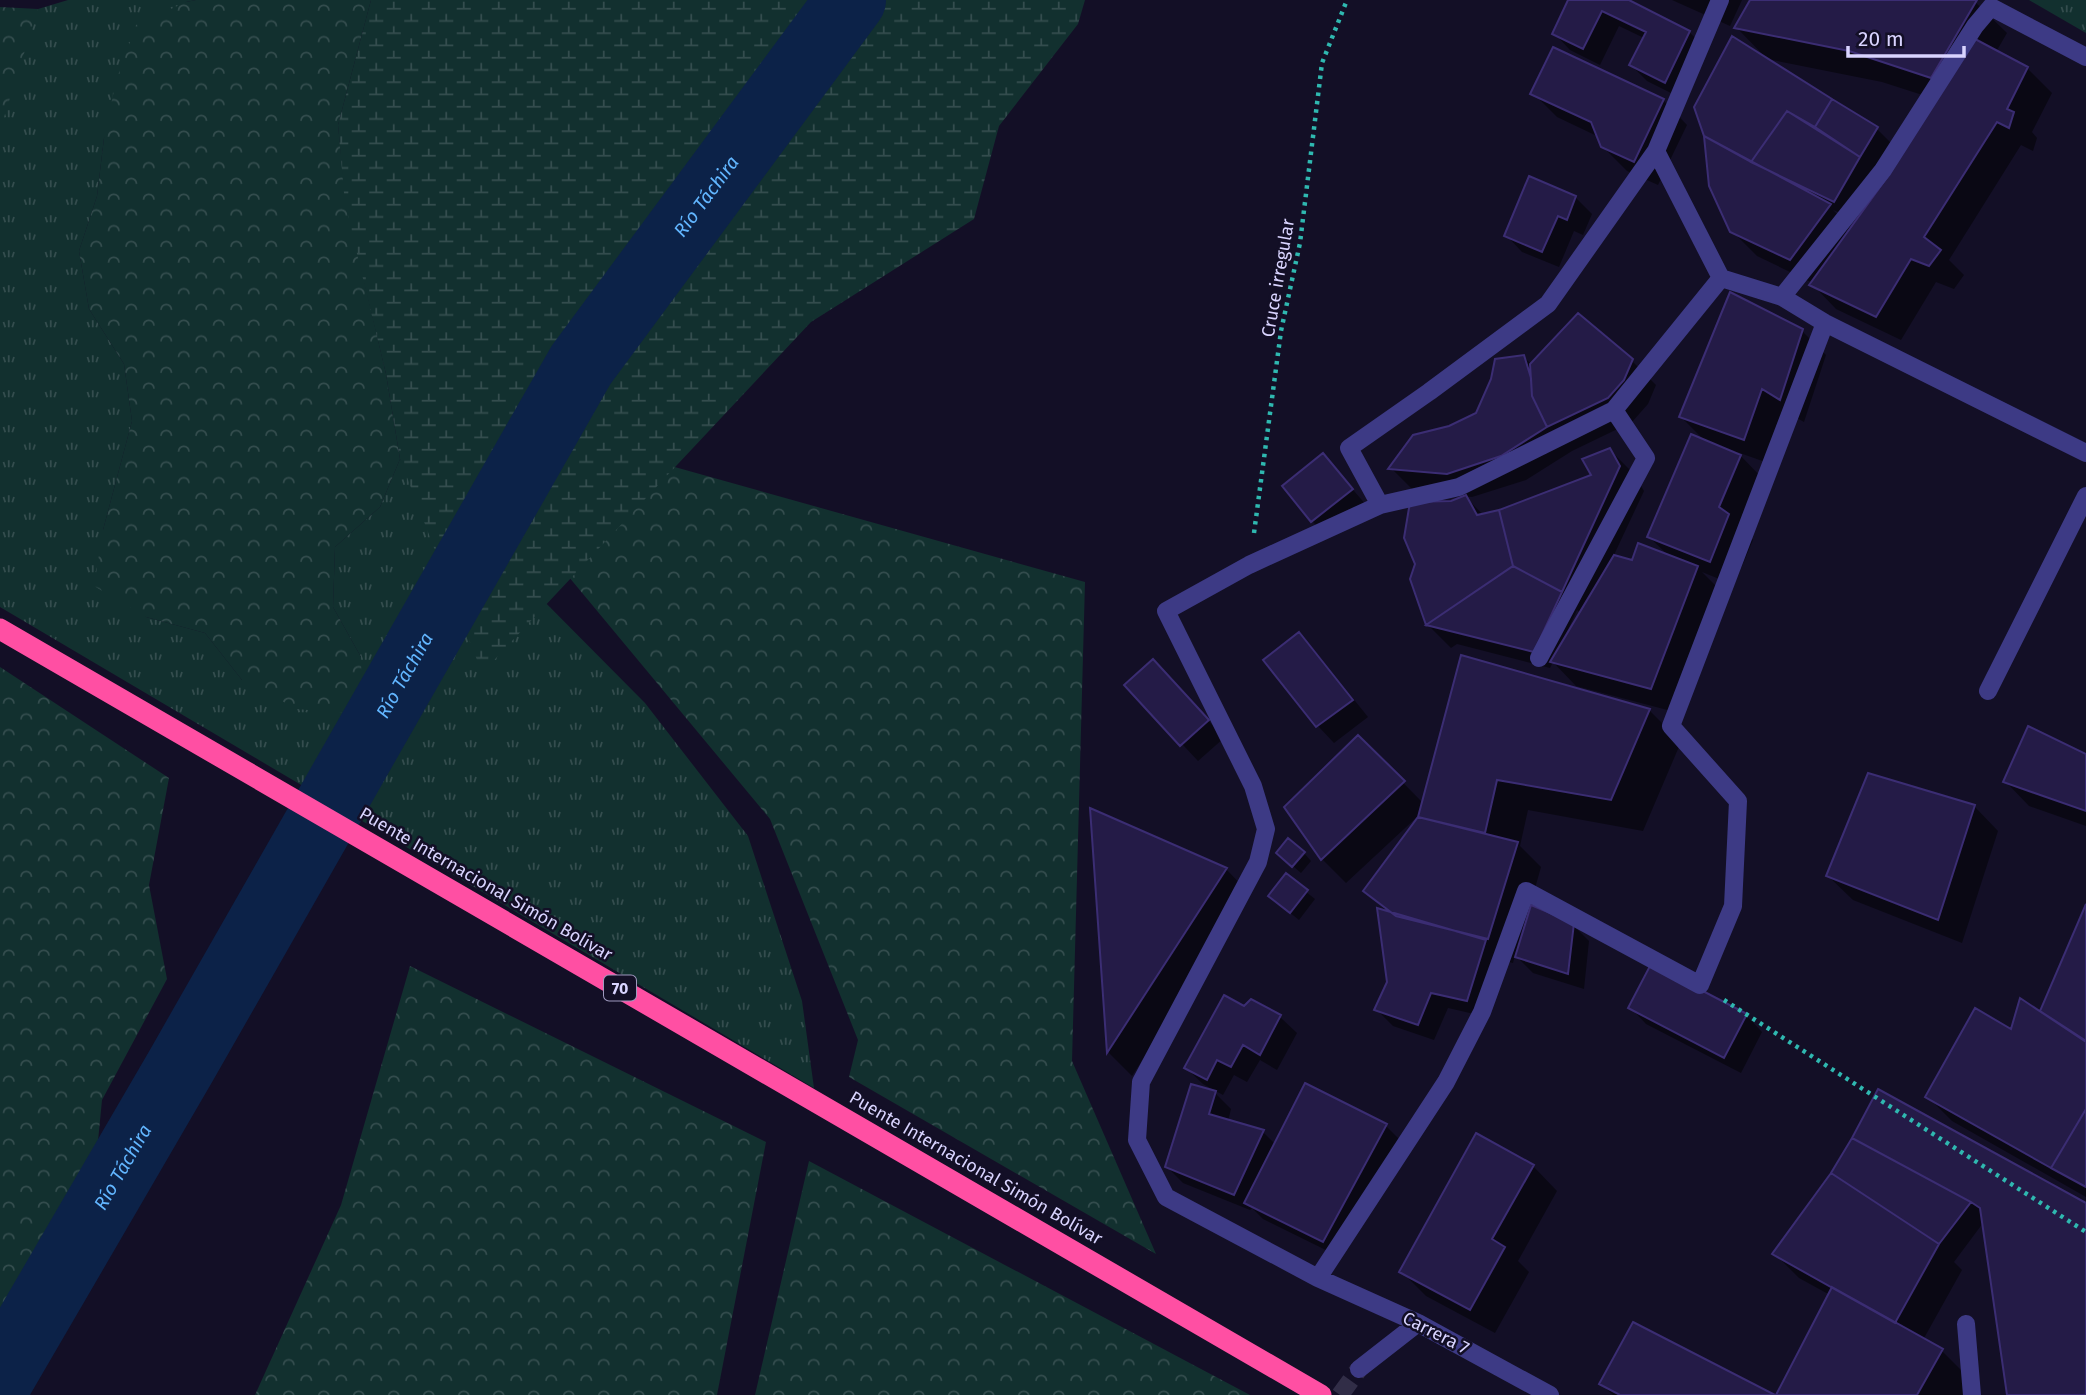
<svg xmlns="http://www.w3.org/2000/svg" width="2086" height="1395" font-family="'Fira Sans',sans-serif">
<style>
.grass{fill:url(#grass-tufts)}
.forest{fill:url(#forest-crowns)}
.wetland{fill:url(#wetland-marsh)}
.shadow{fill:#0007;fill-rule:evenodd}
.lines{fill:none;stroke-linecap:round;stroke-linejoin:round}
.river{stroke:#0c2248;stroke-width:70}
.building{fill:#241b47;stroke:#3b2d73;stroke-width:2}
.minor-tunnel{stroke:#312d47;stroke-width:18;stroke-dasharray:18 9;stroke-linecap:butt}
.path{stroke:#2fb8b0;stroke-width:4.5;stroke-dasharray:3.5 5;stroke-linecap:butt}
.minor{stroke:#3d3a85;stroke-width:18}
.highway{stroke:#ff4fa3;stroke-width:21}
.labels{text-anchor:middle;stroke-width:5;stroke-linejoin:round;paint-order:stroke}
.shield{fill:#130f26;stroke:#9e99be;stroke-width:2}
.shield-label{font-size:16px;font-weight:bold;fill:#d9d4ff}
.street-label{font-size:18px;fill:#d9d4ff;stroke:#130f26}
.water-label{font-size:19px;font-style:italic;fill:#62b6ff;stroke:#130f26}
</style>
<defs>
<pattern id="grass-tufts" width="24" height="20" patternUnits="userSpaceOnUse" patternTransform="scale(1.75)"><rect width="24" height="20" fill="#12302f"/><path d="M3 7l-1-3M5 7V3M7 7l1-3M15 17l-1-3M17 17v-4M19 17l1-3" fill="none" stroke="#344d4e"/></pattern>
<pattern id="forest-crowns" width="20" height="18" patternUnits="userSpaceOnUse" patternTransform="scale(1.75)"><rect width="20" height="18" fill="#12302f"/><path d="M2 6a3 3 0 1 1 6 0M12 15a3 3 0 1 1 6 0" fill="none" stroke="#344d4e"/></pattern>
<pattern id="wetland-marsh" width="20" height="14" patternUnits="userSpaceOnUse" patternTransform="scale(1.75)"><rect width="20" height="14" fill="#12302f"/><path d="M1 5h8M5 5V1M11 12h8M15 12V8" fill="none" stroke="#344d4e"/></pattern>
</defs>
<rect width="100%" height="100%" fill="#130f26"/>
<path class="grass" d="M68,0H196L186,2L104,138L97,196L79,251L89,309L124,364L132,421L103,530L146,617L205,633L242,680L361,657L333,607L335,547L380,507L400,459L451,525L519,576L645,703L748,836L802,1001L814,1088L0,607V31L38,9Z
M2029,0H2086V33Z"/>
<path class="forest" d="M196,0H371L338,125L346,204L386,374L400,459L380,507L335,547L333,607L361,657L362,715L297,709L242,680L205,633L146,617L94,586L103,530L132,421L124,364L89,309L79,251L97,196L104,138L116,81L136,25L186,2Z
M0,7L38,9L0,130Z
M589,443L1085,582L1072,1061L1156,1254L849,1077L858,1040L770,819L544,547Z
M0,667L169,778L149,885L167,979L102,1100L87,1254L37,1341L0,1367Z
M410,966L766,1142L717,1395H255L341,1205Z
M809,1161L1250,1395H755Z"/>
<path class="wetland" d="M371,0H1085L1078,24L999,126L974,219L811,322L482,673L400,459L386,374L345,204L338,125Z"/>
<path class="shadow" d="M1570,0H1625L1689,32L1706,48L1681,98L1647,81L1631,65L1644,38L1619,26L1600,65L1570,50L1554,33Z
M1672,0H1742L1730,26Z
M1752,0H1973L2007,33L1996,52L2027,68L2052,93L2032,132L2037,138L2033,151L2021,145L1949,260L1964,275L1954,289L1936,282L1901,340L1836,309L1812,284L1813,283L1757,256L1732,231L1733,38L1877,129L1893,145L1850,217L1833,210L1852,228L1938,100L1882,82L1767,59L1737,28Z
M1533,93L1663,100L1687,125L1658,185L1627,171L1602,146L1599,137L1557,117Z
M1575,197L1592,214L1583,235L1574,231L1559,267L1522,252L1506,235Z
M1802,331L1826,355L1804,422L1786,412L1768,463L1737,452L1765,481L1743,531L1753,540L1734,585L1702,572L1722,592L1675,712L1576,686L1553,662L1550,668L1457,644L1451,648L1427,624L1451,503L1466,497L1483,515L1499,512L1594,475L1610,450L1634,474L1644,491L1613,557L1633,562L1669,556L1649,537L1706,442L1681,417ZM1577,610L1582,613L1567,637L1565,636Z
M1524,357L1532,365L1631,360L1656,385L1648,404L1632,422L1572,451L1526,480L1472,497L1415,492L1391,468L1449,427L1477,414Z
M1323,455L1367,506L1328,537L1312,521Z
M1299,635L1315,651L1368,717L1334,743L1318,726L1266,661Z
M1170,678L1224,738L1198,761L1127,685Z
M1649,710L1681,742L1643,831L1528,810L1520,846L1541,867L1530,906L1573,925L1589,941L1584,989L1533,973L1515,955L1513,963L1500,960L1483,1016L1448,1008L1434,1040L1393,1026L1377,1010L1388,982L1389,914L1366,891L1420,817L1418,816L1346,883L1322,859L1286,807L1358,737L1423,803Z
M2086,755V826L2029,806L2005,781Z
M1974,806L1998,831L1962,943L1853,900L1828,876Z
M1092,810L1226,869L1250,894L1132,1076L1109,1053Z
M1304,853L1311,861L1301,873L1286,860Z
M1286,876L1315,899L1299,920L1278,903Z
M2086,908V1197L1952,1121L1927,1096L2012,1032L2041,1013Z
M1251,1001L1280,1017L1297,1033L1277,1070L1260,1060L1247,1082L1234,1075L1223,1095L1203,1084L1186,1068Z
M1630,1007L1746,1015L1762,1032L1741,1073L1646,1024Z
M1215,1093L1231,1109L1228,1121L1263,1132L1276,1145L1386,1126L1402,1142L1340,1257L1263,1219L1252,1208L1250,1210L1183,1183L1167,1167Z
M1533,1166L1557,1191L1518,1261L1529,1272L1495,1333L1426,1296L1401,1271Z
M1833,1174L2086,1205V1395H2009L1983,1223L1954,1262L1962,1270L1923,1340L1942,1351L1973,1382L1966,1395H1778L1830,1295L1799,1278L1775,1254Z
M1601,1384L1771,1395H1613Z"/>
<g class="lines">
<path class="river" id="s1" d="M0,1377L181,1066L581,365L851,0"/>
</g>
<path class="building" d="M1568,0H1629L1690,31L1665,83L1629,65L1646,32L1602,11L1583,49L1552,34Z
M1750,0H1977L1931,78L1849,51L1734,28Z
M1732,36L1832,99L1815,127L1787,111L1751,162L1704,136L1694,107Z
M1975,39L2028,67L2007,109L2014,112L2009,128L1997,122L1924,237L1941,250L1929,266L1911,259L1876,317L1809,285L1888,176Z
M1553,47L1664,99L1634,162L1601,147L1591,122L1530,94Z
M1832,99L1878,127L1860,157L1815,127Z
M1787,111L1860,157L1834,202L1751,162Z
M1704,136L1831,204L1790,260L1730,232L1709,186Z
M1529,176L1576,196L1567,220L1558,216L1542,252L1504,236Z
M1730,292L1803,329L1780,400L1762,389L1744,440L1679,417Z
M1578,313L1633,359L1624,380L1608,398L1547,427L1532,396L1530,364Z
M1524,355L1531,378L1532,396L1547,427L1501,456L1447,474L1388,469L1413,435L1449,426L1476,413L1491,379L1495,359Z
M1691,434L1741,455L1719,507L1729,514L1710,562L1647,537Z
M1610,448L1620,466L1562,592L1513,566L1499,510L1591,475L1582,459Z
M1323,453L1353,489L1311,522L1282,486Z
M1466,495L1477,515L1499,510L1513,566L1426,625L1410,579L1415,564L1404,538L1410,502L1451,501Z
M1638,543L1698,566L1651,689L1550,662L1614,555L1632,560Z
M1513,566L1562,592L1534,652L1426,625Z
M1299,632L1353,700L1316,727L1263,660Z
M1461,655L1650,709L1611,800L1497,780L1485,833L1418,817Z
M1153,659L1209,720L1180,746L1124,685Z
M2028,726L2086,754V811L2003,782Z
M1358,735L1405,781L1321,860L1284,807Z
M1868,773L1975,805L1938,920L1826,876Z
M1090,808L1227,868L1107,1053Z
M1418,817L1518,842L1488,939L1396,916L1363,891Z
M1288,838L1305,852L1292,867L1276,853Z
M1286,873L1308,890L1290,913L1268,896Z
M2086,904V1041L2040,1011Z
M1531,905L1574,923L1568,974L1515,957Z
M1377,908L1486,940L1467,1001L1431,993L1418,1025L1374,1010L1387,982Z
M1651,964L1747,1014L1724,1058L1628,1008Z
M1224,995L1244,1006L1251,999L1281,1015L1260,1055L1243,1045L1231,1067L1217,1060L1207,1080L1184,1068Z
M2020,998L2086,1042V1109L2051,1168L1925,1097L1975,1008L2011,1029Z
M1305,1083L1387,1124L1323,1242L1244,1203Z
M1191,1084L1216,1091L1209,1114L1264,1130L1234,1195L1165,1167Z
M1878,1089L2086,1203V1395H2007L1980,1208L1971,1202L1852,1138Z
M2086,1109V1187L2051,1168Z
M1476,1133L1534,1165L1492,1239L1505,1247L1470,1310L1399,1272Z
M1852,1138L1971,1202L1939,1244L1831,1173Z
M1831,1173L1939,1244L1895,1323L1772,1254Z
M1832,1287L1943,1349L1917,1395H1776Z
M1633,1322L1775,1395H1620L1599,1384Z"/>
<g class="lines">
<path class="minor-tunnel" d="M1340,1395L1359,1369"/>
<path class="path" d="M1254,533L1281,331L1300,243L1322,63L1347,0
M1724,1000L2086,1232"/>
<path class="minor" d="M1991,7L2086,57
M1656,151L1721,278L1782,297L1825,323L2086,453
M1782,297L1883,170L1975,26L1991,7
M1380,505L1349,448L1429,392L1548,304L1656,151L1720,0
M1539,658L1646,458L1614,410
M1988,691L2086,496
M1318,1278L1446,1082L1482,1012L1526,891L1700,985L1733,906L1738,801L1671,726L1825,323
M1966,1324L1972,1395
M1359,1369L1418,1323
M1550,1395L1418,1323L1318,1278L1166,1197L1137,1140L1141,1082L1258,862L1266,829L1253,786L1166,611L1249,565L1380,505L1459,487L1614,410L1721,278"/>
<path class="highway" d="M0,629L1321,1395"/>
</g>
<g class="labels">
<rect class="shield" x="604" y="975.5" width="32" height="25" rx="5"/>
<g class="shield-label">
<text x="620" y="994">70</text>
</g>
<g class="street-label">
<text transform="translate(1278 278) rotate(-80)" y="6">Cruce irregular</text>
<text transform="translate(486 884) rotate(30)" y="6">Puente Internacional Simón Bolívar</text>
<text transform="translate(976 1168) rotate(30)" y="6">Puente Internacional Simón Bolívar</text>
<text transform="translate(1436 1333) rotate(27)" y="6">Carrera 7</text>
</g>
<g class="water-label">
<text dy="7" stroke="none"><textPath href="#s1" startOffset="1377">Río Táchira</textPath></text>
<text dy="7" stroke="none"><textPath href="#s1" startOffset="810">Río Táchira</textPath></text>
<text dy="7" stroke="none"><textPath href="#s1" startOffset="243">Río Táchira</textPath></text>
</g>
</g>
<path d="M1848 46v10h116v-10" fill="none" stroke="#d9d4ff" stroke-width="3.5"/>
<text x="1858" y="46" font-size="21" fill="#d9d4ff" stroke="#130f26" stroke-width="5" paint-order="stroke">20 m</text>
</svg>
